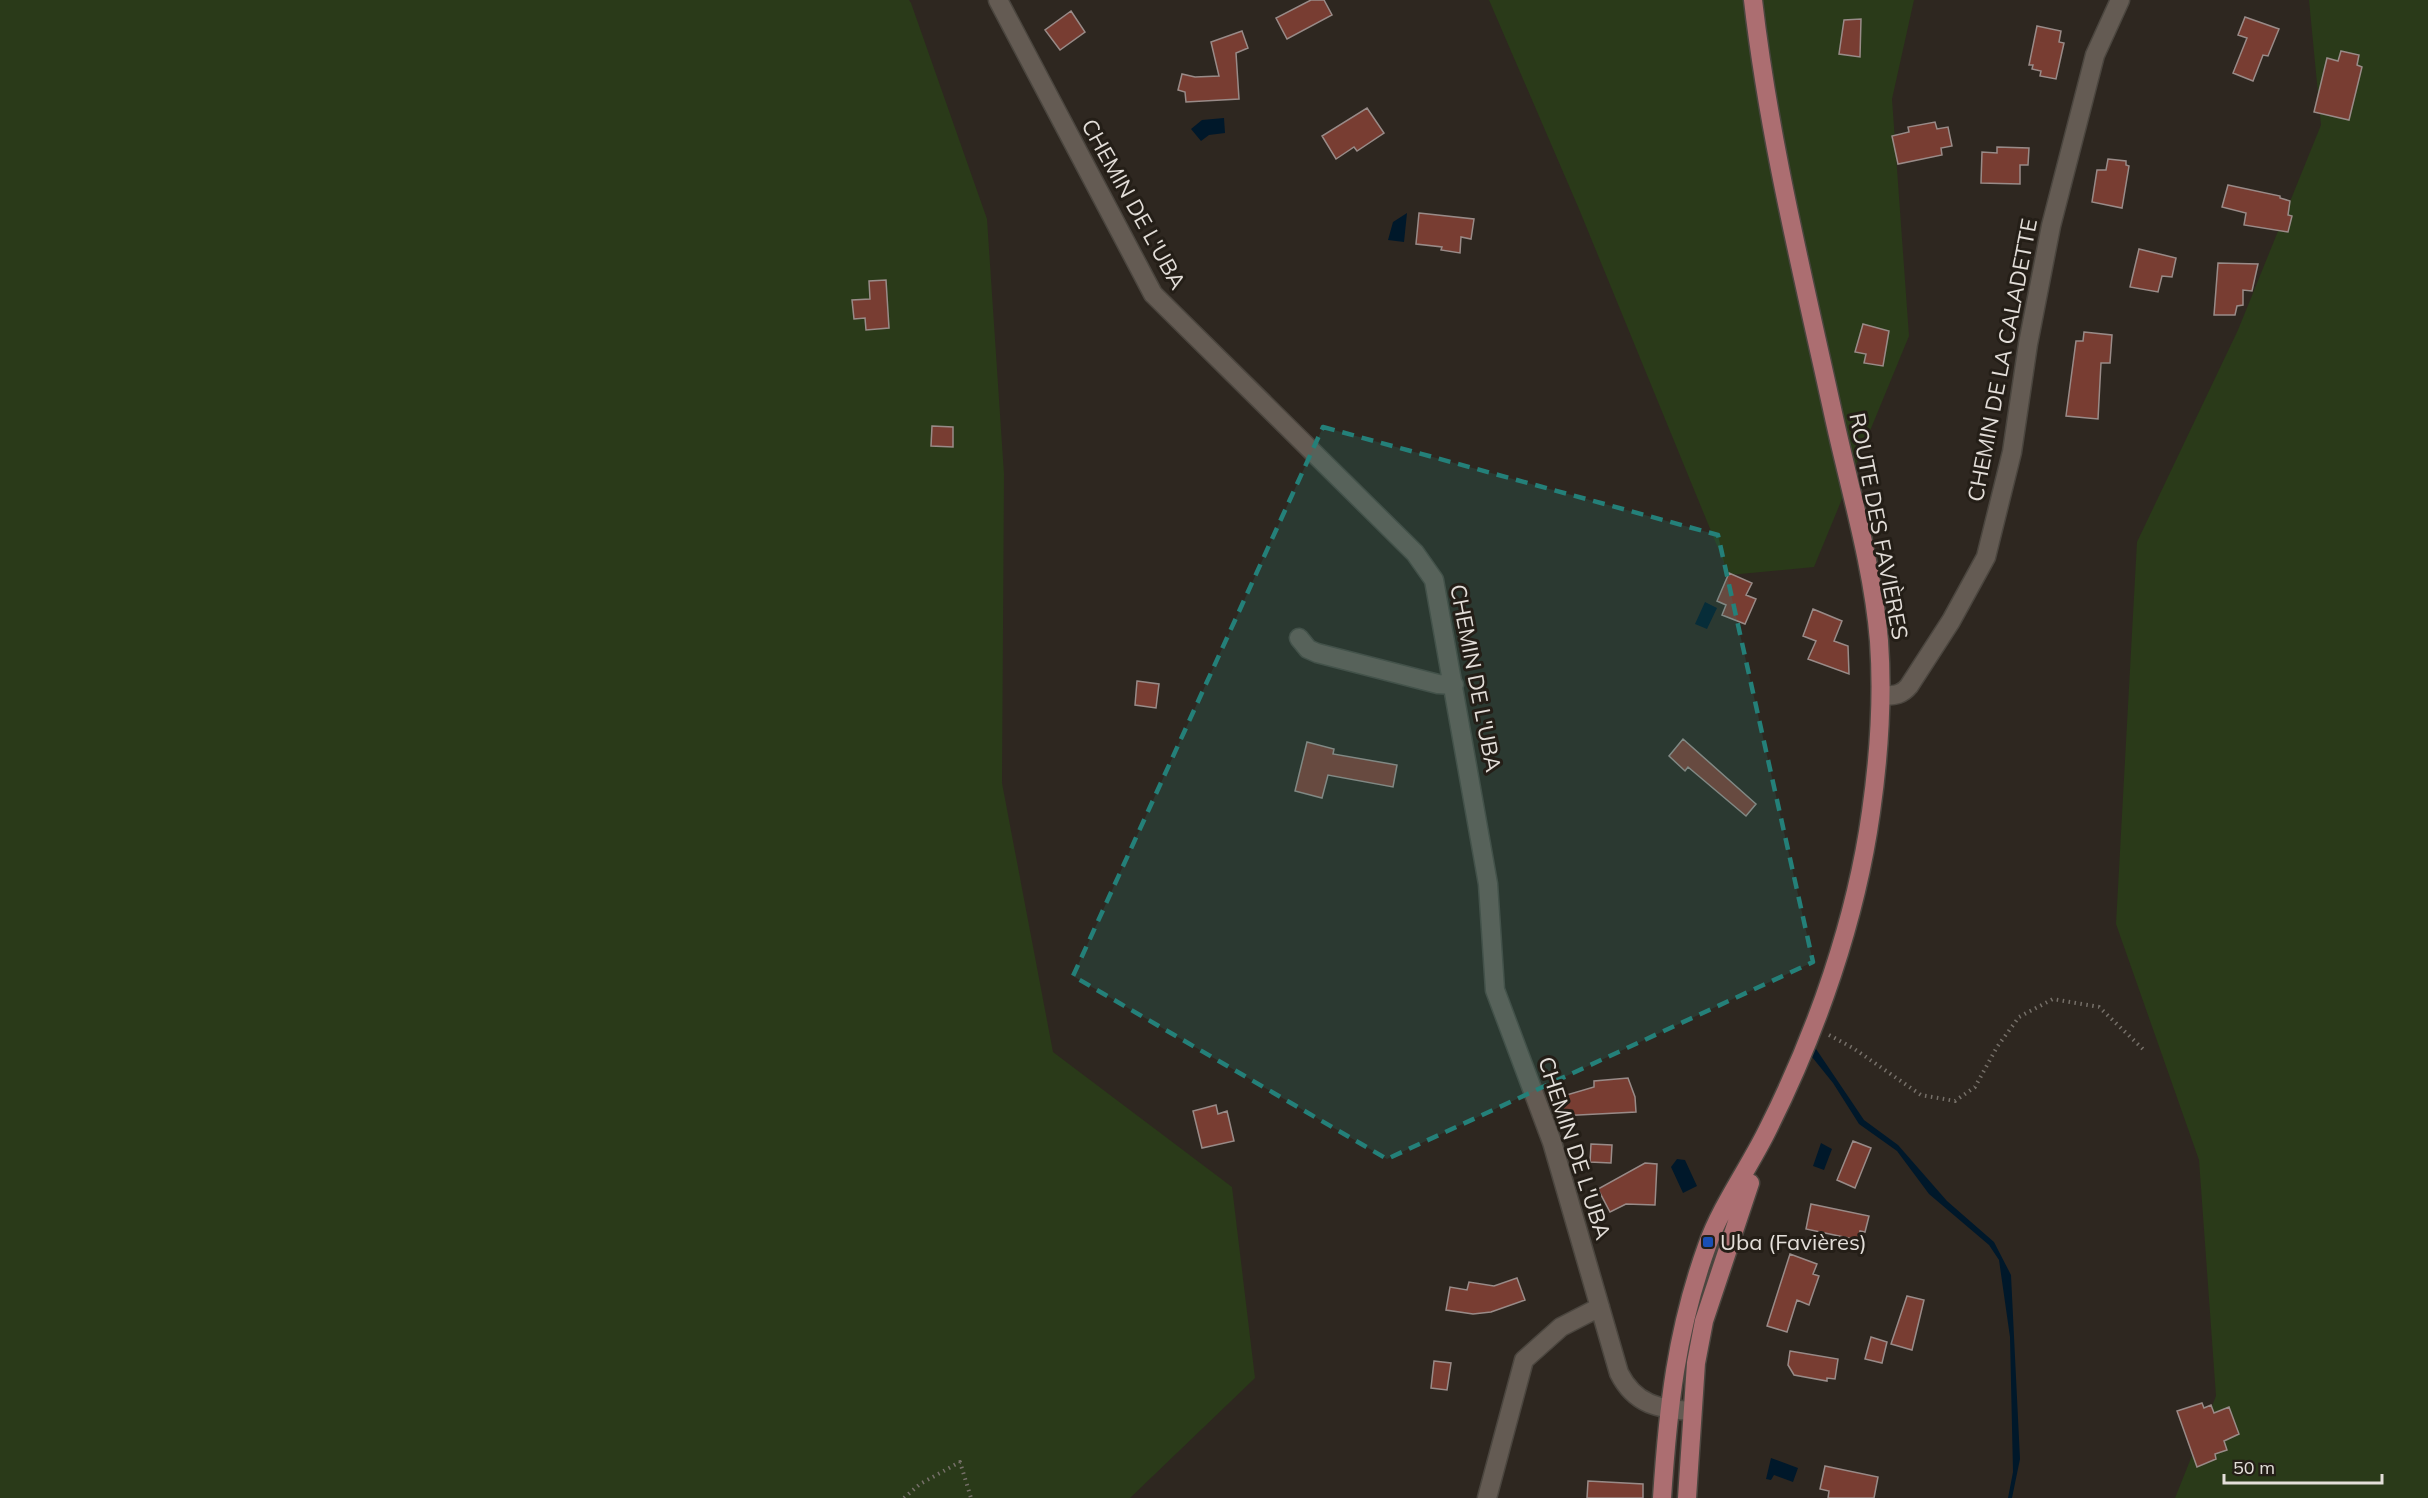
<svg xmlns="http://www.w3.org/2000/svg" width="2428" height="1498" font-family="Mulish,sans-serif">
<style>
.green{fill:#2a3a19}
.water{fill:#00182a}
.building{fill:#783d32;stroke:#998b88;stroke-width:1.5}
.lines{fill:none;stroke-linecap:round;stroke-linejoin:round}
.minor-casing{stroke:#4b463f;stroke-width:21}
.major-casing{stroke:#4b463f;stroke-width:21}
.path{stroke:#767069;stroke-width:4;stroke-dasharray:1.5 4.5;stroke-linecap:butt}
.minor{stroke:#645b53;stroke-width:18}
.major{stroke:#ac6e71;stroke-width:18}
.marked{fill:#248079;fill-opacity:0.2;stroke:#248079;stroke-width:4.5;stroke-dasharray:12 8;stroke-linejoin:round}
.transit-dot{fill:#1a4fb4;stroke:#241e17;stroke-width:2}
.labels{text-anchor:middle;stroke-width:6;stroke-linejoin:round;paint-order:stroke}
.street-label{font-size:22px;fill:#e3ded9;stroke:#241e17}
.poi-label{font-size:22px;fill:#e3ded9;stroke:#241e17;text-anchor:start}
</style>
<rect width="100%" height="100%" fill="#2e2720"/>
<path class="green" d="M0,0H909L911,3L987,219L1004,474L1002,783L1053,1052L1232,1187L1255,1378L1130,1498H0Z
M1489,0H1914L1892,99L1909,336L1814,567L1729,575L1579,209Z
M2309,0H2428V1498H2175L2216,1396L2199,1160L2116,924L2137,542L2238,330L2321,125Z"/>
<path class="water" d="M1224,118L1225,133L1209,135L1201,141L1191,129L1202,120Z
M1407,213L1404,242L1388,240L1393,222Z
M1705,602L1717,608L1707,629L1695,624Z
M1812,1043L1864,1120L1898,1145L1947,1201L1994,1242L2011,1275L2020,1459L2012,1498H2008L2013,1472L2010,1337L1999,1260L1989,1245L1929,1194L1897,1151L1859,1124L1833,1083L1808,1052Z
M1821,1143L1832,1149L1824,1170L1813,1166Z
M1677,1159L1685,1160L1697,1186L1683,1193L1671,1167Z
M1771,1458L1798,1468L1793,1482L1774,1475L1771,1480L1766,1479Z"/>
<path class="building" d="M1311,0H1324L1332,15L1287,39L1276,18Z
M1071,11L1085,32L1060,50L1045,30Z
M2245,17L2279,29L2268,56L2263,55L2253,81L2233,73L2247,38L2238,35Z
M1861,19L1860,57L1839,54L1844,20Z
M2037,26L2061,31L2059,42L2064,43L2056,79L2040,76L2041,71L2032,69L2033,65H2029Z
M1242,31L1248,48L1236,53L1239,99L1186,102L1185,92L1178,90L1182,74L1195,77L1219,76L1211,42Z
M2341,51L2359,55L2357,65L2362,67L2349,120L2314,112L2327,58L2338,61Z
M1367,108L1384,133L1357,151L1354,147L1336,159L1322,136Z
M1935,122L1937,129L1948,127L1952,146L1941,148L1942,155L1898,164L1892,136L1909,132L1908,127Z
M1997,147L2029,148L2028,165H2020V184L1981,183L1982,152L1997,153Z
M2108,159L2126,161V165L2129,166L2122,208L2092,202L2097,170H2106Z
M2228,185L2280,196V198L2290,201L2288,215L2292,216L2288,232L2244,225L2246,213L2222,207Z
M1419,213L1474,219L1471,239L1461,237L1460,253L1441,250L1442,247L1416,244Z
M2139,249L2176,258L2172,277L2162,276L2158,292L2130,287Z
M2218,263L2258,264L2252,291L2243,290V305L2237,306L2235,315H2214Z
M886,280L889,328L866,330L865,318L854,319L852,300L870,299L869,281Z
M1863,324L1889,331L1883,366L1864,363L1866,354L1855,352Z
M2084,332L2112,335L2110,363H2101L2098,419L2066,416L2076,341H2083Z
M932,426L953,427V447L931,446Z
M1729,573L1752,583L1746,595L1756,599L1745,624L1722,615L1726,605L1717,601Z
M1813,609L1842,621L1834,641L1848,646L1849,674L1808,659L1816,641L1803,636Z
M1137,681L1159,684L1156,708L1135,705Z
M1683,739L1756,804L1746,816L1688,767L1685,771L1669,756Z
M1307,742L1334,749L1333,754L1397,765L1393,787L1328,775L1322,798L1295,791Z
M1628,1078L1635,1097L1636,1112L1559,1116L1553,1099L1594,1087V1081Z
M1216,1105L1218,1114L1227,1111L1234,1141L1202,1148L1193,1111Z
M1853,1141L1871,1148L1855,1188L1837,1180Z
M1591,1144L1612,1145L1611,1163L1590,1162Z
M1645,1163L1657,1164L1655,1205L1626,1204L1610,1212L1598,1189Z
M1811,1204L1869,1216L1865,1232L1860,1231L1858,1240L1806,1229Z
M1790,1254L1817,1264L1813,1274L1819,1276L1809,1305L1797,1300L1787,1332L1767,1326Z
M1517,1278L1525,1300L1491,1312L1473,1314L1446,1310L1450,1287L1467,1290L1469,1282L1494,1286Z
M1907,1296L1924,1300L1912,1350L1891,1344Z
M1871,1337L1887,1342L1882,1363L1865,1359Z
M1790,1351L1838,1359L1835,1379L1827,1378V1381L1794,1375L1788,1365Z
M1434,1361L1451,1363L1447,1390L1431,1388Z
M2202,1403L2204,1408L2211,1405L2214,1413L2229,1407L2239,1434L2224,1441L2227,1450L2215,1454L2216,1459L2197,1467L2177,1411Z
M1825,1466L1878,1477L1874,1498H1828L1829,1491L1820,1489Z
M1588,1481L1643,1484V1498H1587Z"/>
<g class="lines">
<g class="minor-casing">
<path id="minor" d="M998,0L1153,294L1415,553L1434,580L1488,884L1495,990L1552,1142L1619,1373C1635,1405 1659,1409 1692,1411
M1299,638L1308,649L1317,653L1438,684L1454,685
M1881,696C1893,695 1901,696 1909,686L1951,621L1986,557L2012,452L2028,344L2051,226L2095,55L2120,0
M1487,1498L1524,1360L1561,1327L1600,1307"/>
</g>
<g class="major-casing">
<path id="major" d="M1662,1498C1668,1408 1676,1332 1707,1246C1721,1206 1749,1168 1768,1129C1817,1031 1856,920 1871,812C1879,756 1883,698 1879,641C1873,566 1849,487 1833,413C1803,276 1769,139 1753,0
M1687,1498L1696,1363L1704,1321L1750,1183"/>
</g>
<path class="path" d="M1829,1035L1853,1048L1921,1095L1955,1101L1975,1087L1997,1047L2019,1017L2053,999L2099,1007L2144,1050
M904,1498L920,1484L960,1462L971,1498"/>
<use href="#minor" class="minor"/>
<use href="#major" class="major"/>
</g>
<path class="marked" d="M1323,427L1718,535L1813,962L1387,1159L1073,976Z"/>
<rect class="transit-dot" x="1702" y="1236" width="12" height="12" rx="3"/>
<g class="labels">
<g class="street-label">
<text transform="translate(1134 204) rotate(61)" y="8">CHEMIN DE L'UBA</text>
<text transform="translate(2002 360) rotate(-79)" y="8">CHEMIN DE LA CALADETTE</text>
<text transform="translate(1879 526) rotate(79)" y="8">ROUTE DES FAVIÈRES</text>
<text transform="translate(1476 678) rotate(79)" y="8">CHEMIN DE L'UBA</text>
<text transform="translate(1575 1148) rotate(72)" y="8">CHEMIN DE L'UBA</text>
</g>
<g class="poi-label">
<text x="1720" y="1250">Uba (Favières)</text>
</g>
</g>
<path d="M2224 1474v9h158v-9" fill="none" stroke="#e3ded9" stroke-width="3"/>
<text x="2233" y="1474" font-size="18" fill="#e3ded9" stroke="#241e17" stroke-width="4.5" paint-order="stroke">50 m</text>
</svg>
